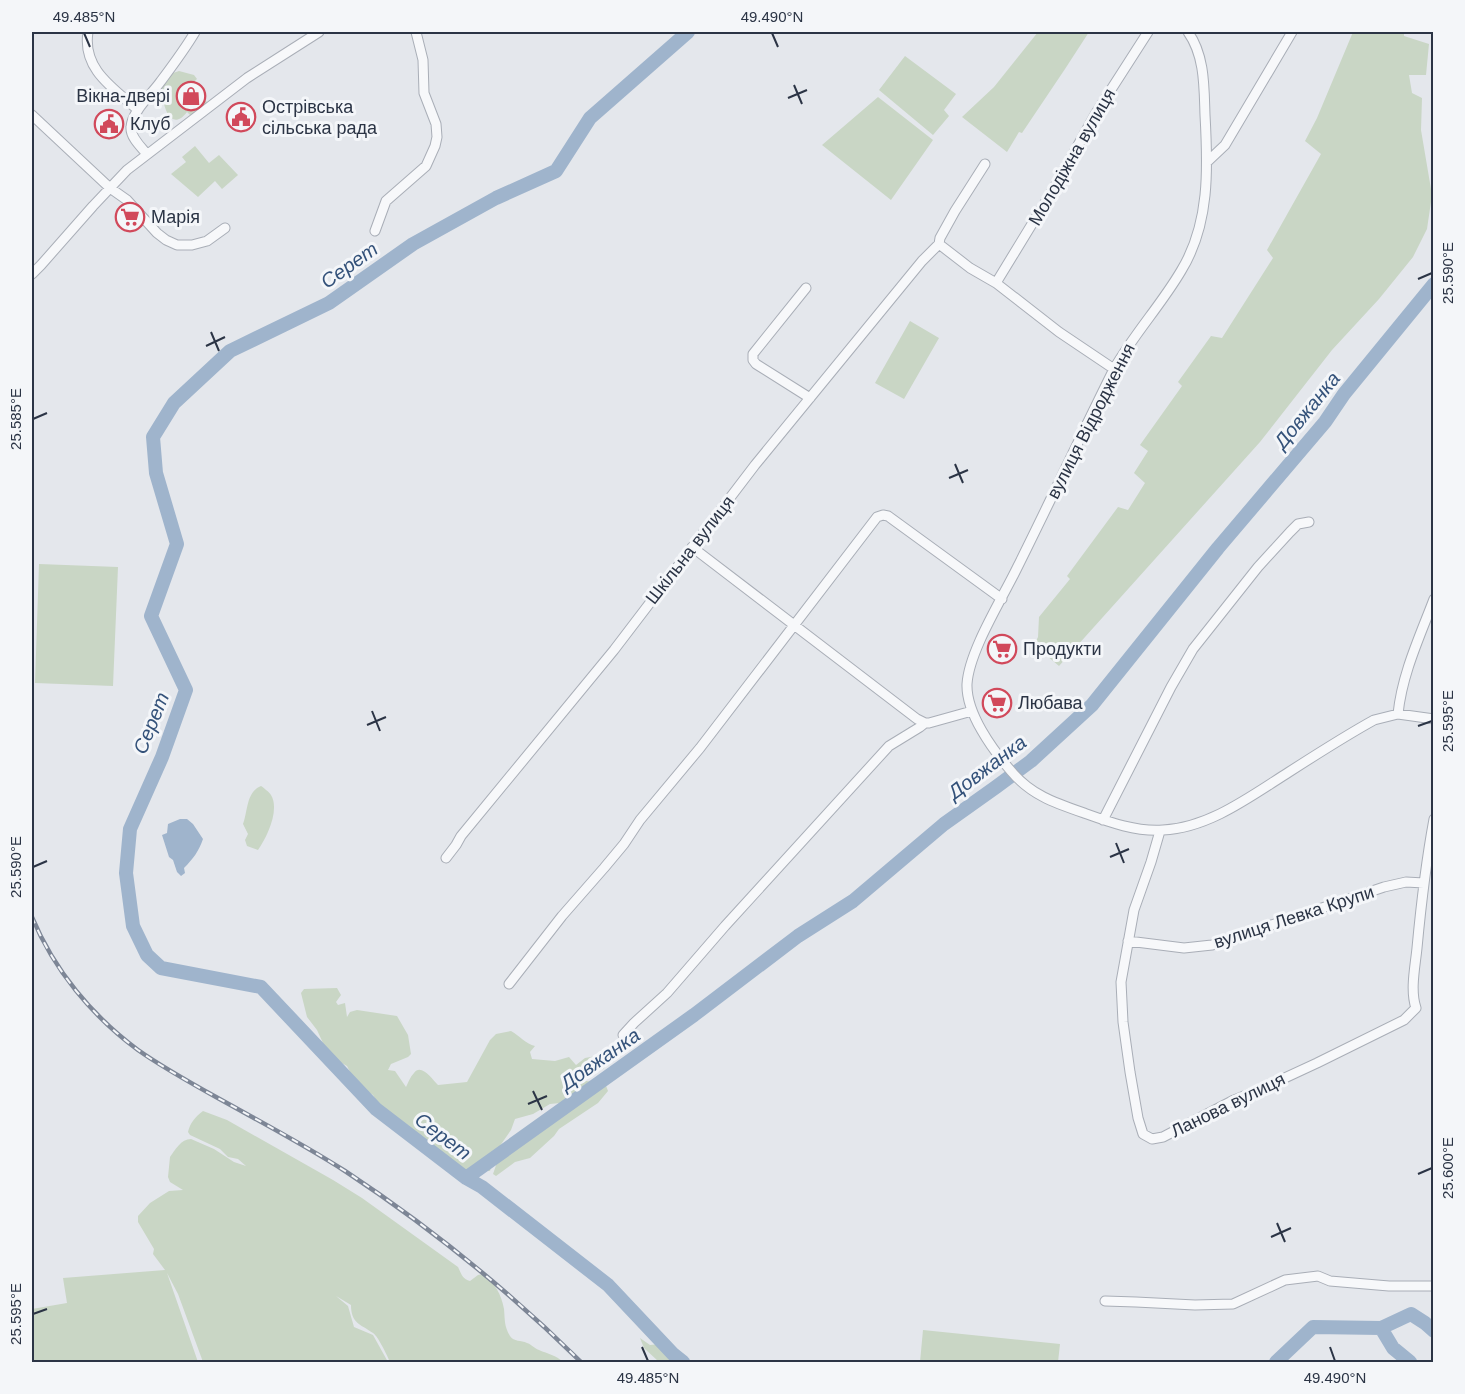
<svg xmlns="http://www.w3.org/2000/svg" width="1465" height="1394" font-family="Helvetica,sans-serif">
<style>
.green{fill:#c9d6c5}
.water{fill:#9fb4cc}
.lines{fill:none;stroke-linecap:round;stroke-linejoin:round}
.river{stroke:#9fb4cc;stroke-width:14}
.minor-casing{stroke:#a9aeb7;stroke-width:11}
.minor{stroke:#f7f8fa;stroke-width:9}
.rail-casing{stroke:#7d8696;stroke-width:4.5}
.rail{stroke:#f4f6f9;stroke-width:2;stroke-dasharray:7;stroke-linecap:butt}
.ticks{fill:none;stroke:#2b3445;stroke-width:2}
.labels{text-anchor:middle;stroke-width:6;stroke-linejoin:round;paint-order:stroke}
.poi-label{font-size:18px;fill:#2b3445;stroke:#f4f6f9;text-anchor:start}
.street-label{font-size:18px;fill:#2b3445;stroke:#f4f6f9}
.water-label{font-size:20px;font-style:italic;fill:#34527a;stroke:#f4f6f9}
.neatline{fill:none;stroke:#2b3445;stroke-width:2}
.ticks-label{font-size:15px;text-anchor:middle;fill:#2b3445}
</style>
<rect width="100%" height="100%" fill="#e4e7ec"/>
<path class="green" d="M1038,32H1089L1065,69L1022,133L1019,132L1007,152L962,117L994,87Z
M1353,32H1404V36L1429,44L1426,75H1409L1412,93L1422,98L1421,130L1432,195L1427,229L1413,257L1379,299L1332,350L1260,442L1059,666L1034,645L1038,637L1039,617L1070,579L1067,576L1118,507L1128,510L1145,483L1134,473L1148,451L1140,445L1182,386L1178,382L1211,336L1222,338L1273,258L1267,250L1321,154L1305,141L1317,118Z
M905,56L956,94L944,110L949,116L933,135L879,90Z
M179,71L194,75L197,79C190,86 182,89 176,96L178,103L185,107L200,95L208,103L191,116L187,112C174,129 166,115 163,100L167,101L172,98L165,94L162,88L167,75Z
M878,97L933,140L891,200L822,145Z
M195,146L209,163L219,155L238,175L222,189L215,181L198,197L171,174L186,162L182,157Z
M910,321L939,338L904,399L875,383Z
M39,564L118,567L113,686L35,683Z
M261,786C264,788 269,792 271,795C280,810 267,837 258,850L247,846L245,840L248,834L243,824C248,811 246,792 261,786Z
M337,988L341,995L336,1002L338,1005L345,1003L347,1017L350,1012L357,1010L397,1016L408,1035L411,1054L408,1057L391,1064L388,1070L395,1071L406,1087C408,1083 410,1077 414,1073C421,1063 432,1079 438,1085L467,1082L490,1040L496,1034L511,1031C520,1036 526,1044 535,1046L530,1052L532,1059L555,1061L569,1057L576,1065L585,1058L596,1056L601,1062L608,1064L603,1069L586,1078V1081L605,1083L608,1091L598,1103L559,1129L554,1136L530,1158L515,1162L496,1176L493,1174L501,1151L526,1128L560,1103L550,1104L533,1114L515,1119L511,1130L495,1153L490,1171L460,1172L436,1154L421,1149L409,1126L385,1117L373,1095L356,1084L347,1066L329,1056L317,1030L307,1017L301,993L304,989Z
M203,1111L227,1120L333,1180L362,1198L458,1267C461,1273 462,1279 470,1281L478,1275L483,1274C495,1284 501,1293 504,1309C505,1320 504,1326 510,1336C514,1342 521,1340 527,1343C531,1344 534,1348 539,1350C548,1354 556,1355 563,1362H390C388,1357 378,1336 373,1333C360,1324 351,1323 351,1305L336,1296L348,1306L354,1327L373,1335L388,1362H203L178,1294L167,1273L198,1362H32V1309L67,1303L63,1278L165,1270L153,1254L154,1249L138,1222V1216L150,1203L169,1191L183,1190L170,1182L168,1177L170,1157C175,1150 181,1139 191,1139L214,1149L234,1162L246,1166L238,1159L228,1157L220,1149L190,1135L188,1132C190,1123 195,1117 203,1111Z
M923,1330L1060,1344L1058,1362H920Z
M640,1338L650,1345L660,1344C667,1348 676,1354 677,1362H659L644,1348Z"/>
<path class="water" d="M180,819H187L193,824L203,839C199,851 193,859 184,868L185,873L181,876L177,872L173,860L169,857L162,835L167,833L168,824Z"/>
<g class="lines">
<path class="river" d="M466,1178L694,1015L798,936L853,901L944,824L996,787L1031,761L1092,705L1218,548L1325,422L1344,394L1434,284
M1381,1328L1411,1314L1425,1323L1434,1331
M683,1362L673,1354L608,1285L482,1187L466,1178L376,1109L261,987L161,968L147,955L133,926L126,873L130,829L162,757L186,690L151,616L177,544L156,473L153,437L174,403L230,351L329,303L413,244L496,198L556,171L590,118L688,32
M1276,1362L1313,1327L1381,1328L1393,1348L1410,1362"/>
<g class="minor-casing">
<path id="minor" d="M88,32C82,69 113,88 138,110
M1188,32C1205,56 1204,87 1205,115C1208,168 1210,224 1181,271C1161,305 1134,334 1114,369C1081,435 1050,502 1017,568C1002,599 969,651 967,684C966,713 992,749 1011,771C1031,795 1055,803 1084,813C1109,822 1136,832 1163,830C1209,828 1251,796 1289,772C1317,754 1345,736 1374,720L1398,714L1434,719
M32,115L110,188L127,200L157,233L166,240L177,245H192L207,241L225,228
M147,154C141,147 130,137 131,127C132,111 152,94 161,81C173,65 185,49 195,32
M1207,162L1225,145L1292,32
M375,231L386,201L426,166L435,146L437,137L436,124L424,93L423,60L416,32
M939,244L970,268L996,283L1059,332L1114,369
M32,274L41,265L93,206L127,170L247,78L319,32
M996,283L1054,188L1096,113L1148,32
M806,288L753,354V360L756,364L810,398
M692,547L917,719L925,723H929L972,711
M1398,714C1402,674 1420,636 1434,599
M1103,820L1171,687L1193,649L1258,567L1290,532L1298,524L1309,522
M1160,831L1151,862L1134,910L1121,982L1123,1022L1130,1072L1138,1118L1143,1134L1152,1139L1163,1137L1234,1100L1261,1089L1317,1063L1404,1020L1416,1008C1410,990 1415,968 1417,948C1421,905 1426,862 1434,819
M446,858L456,845L461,836L614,650L755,465L922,261L939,244L940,238L955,211L985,164
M1128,941L1184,948L1212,945L1384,887L1406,882L1424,883
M509,984L562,916L604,868L624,844L640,820L700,748L877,517L883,515L888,516L1002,599
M623,1035L634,1023L667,993L725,926L889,746L920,727L925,723
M1105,1301L1136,1302L1195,1305L1233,1304L1285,1280L1318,1276L1330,1281L1389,1286H1434"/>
</g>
<use href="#minor" class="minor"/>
<g class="rail-casing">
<path id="rail" d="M32,917C54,970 92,1016 138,1050C162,1067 189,1082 216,1097C259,1121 303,1144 345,1171C430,1227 509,1291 581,1362"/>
</g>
<use href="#rail" class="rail"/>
</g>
<path class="ticks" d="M84,33L90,47M772,33L778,47M794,85L802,104M788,98L807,90M1418,279L1432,273M211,332L219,351M206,346L225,337M33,419L47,413M955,464L963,483M949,478L968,470M372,711L380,731M367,725L386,717M1418,726L1432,721M1116,843L1124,863M1110,857L1129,849M33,867L47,861M533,1091L542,1110M528,1104L547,1096M1418,1174L1432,1168M1277,1223L1285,1242M1271,1237L1291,1228M33,1314L47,1309M642,1347L648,1361M1330,1347L1335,1361"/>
<defs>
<g id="shop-ring" transform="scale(1.5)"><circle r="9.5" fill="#f4f6f9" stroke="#d1495b" stroke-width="1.5"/><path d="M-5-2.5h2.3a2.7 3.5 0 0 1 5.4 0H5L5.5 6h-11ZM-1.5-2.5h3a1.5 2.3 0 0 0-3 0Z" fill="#d1495b"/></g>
<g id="civic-ring" transform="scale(1.5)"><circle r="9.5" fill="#f4f6f9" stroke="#d1495b" stroke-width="1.5"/><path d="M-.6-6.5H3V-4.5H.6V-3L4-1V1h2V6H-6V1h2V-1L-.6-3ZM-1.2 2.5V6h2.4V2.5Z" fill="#d1495b"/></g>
<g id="supermarket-ring" transform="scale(1.5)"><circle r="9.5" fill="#f4f6f9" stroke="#d1495b" stroke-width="1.5"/><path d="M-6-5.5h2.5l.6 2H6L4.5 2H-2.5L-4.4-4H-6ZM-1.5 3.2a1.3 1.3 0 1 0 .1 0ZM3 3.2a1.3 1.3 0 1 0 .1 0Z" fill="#d1495b"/></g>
</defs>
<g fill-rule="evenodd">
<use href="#shop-ring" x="191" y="96"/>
<use href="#civic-ring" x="241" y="117"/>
<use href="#civic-ring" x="109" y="124"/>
<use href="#supermarket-ring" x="130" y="217"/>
<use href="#supermarket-ring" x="1002" y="649"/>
<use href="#supermarket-ring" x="997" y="703"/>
</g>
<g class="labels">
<g class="poi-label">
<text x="170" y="102" text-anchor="end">Вікна-двері</text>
<text x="262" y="113">Острівська<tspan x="262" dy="21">сільська рада</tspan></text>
<text x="130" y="130">Клуб</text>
<text x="151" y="223">Марія</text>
<text x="1023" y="655">Продукти</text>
<text x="1018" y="709">Любава</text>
</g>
<g class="street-label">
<text transform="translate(1072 157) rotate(-60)" y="6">Молодіжна вулиця</text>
<text transform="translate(1091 421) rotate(-63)" y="6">вулиця Відродження</text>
<text transform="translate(690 550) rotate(-52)" y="6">Шкільна вулиця</text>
<text transform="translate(1294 917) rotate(-18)" y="6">вулиця Левка Крупи</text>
<text transform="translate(1228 1105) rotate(-26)" y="6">Ланова вулиця</text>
</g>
<g class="water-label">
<text transform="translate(349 265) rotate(-35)" y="7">Серет</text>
<text transform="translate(1307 410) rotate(-51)" y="7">Довжанка</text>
<text transform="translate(151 723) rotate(-68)" y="7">Серет</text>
<text transform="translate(987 767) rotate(-37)" y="7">Довжанка</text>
<text transform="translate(600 1059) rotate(-35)" y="7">Довжанка</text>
<text transform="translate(443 1136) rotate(37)" y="7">Серет</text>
</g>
</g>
<rect width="1465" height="1394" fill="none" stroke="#f4f6f9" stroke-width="66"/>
<rect x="33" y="33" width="1399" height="1328" class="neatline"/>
<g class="ticks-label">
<text x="84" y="22">49.485°N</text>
<text x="772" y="22">49.490°N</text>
<text transform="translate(1448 273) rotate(-90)" y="5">25.590°E</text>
<text transform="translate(16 419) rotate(-90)" y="5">25.585°E</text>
<text transform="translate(1448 721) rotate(-90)" y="5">25.595°E</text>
<text transform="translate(16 867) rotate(-90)" y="5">25.590°E</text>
<text transform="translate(1448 1168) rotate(-90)" y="5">25.600°E</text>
<text transform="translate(16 1314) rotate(-90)" y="5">25.595°E</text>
<text x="648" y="1383">49.485°N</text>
<text x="1335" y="1383">49.490°N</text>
</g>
</svg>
